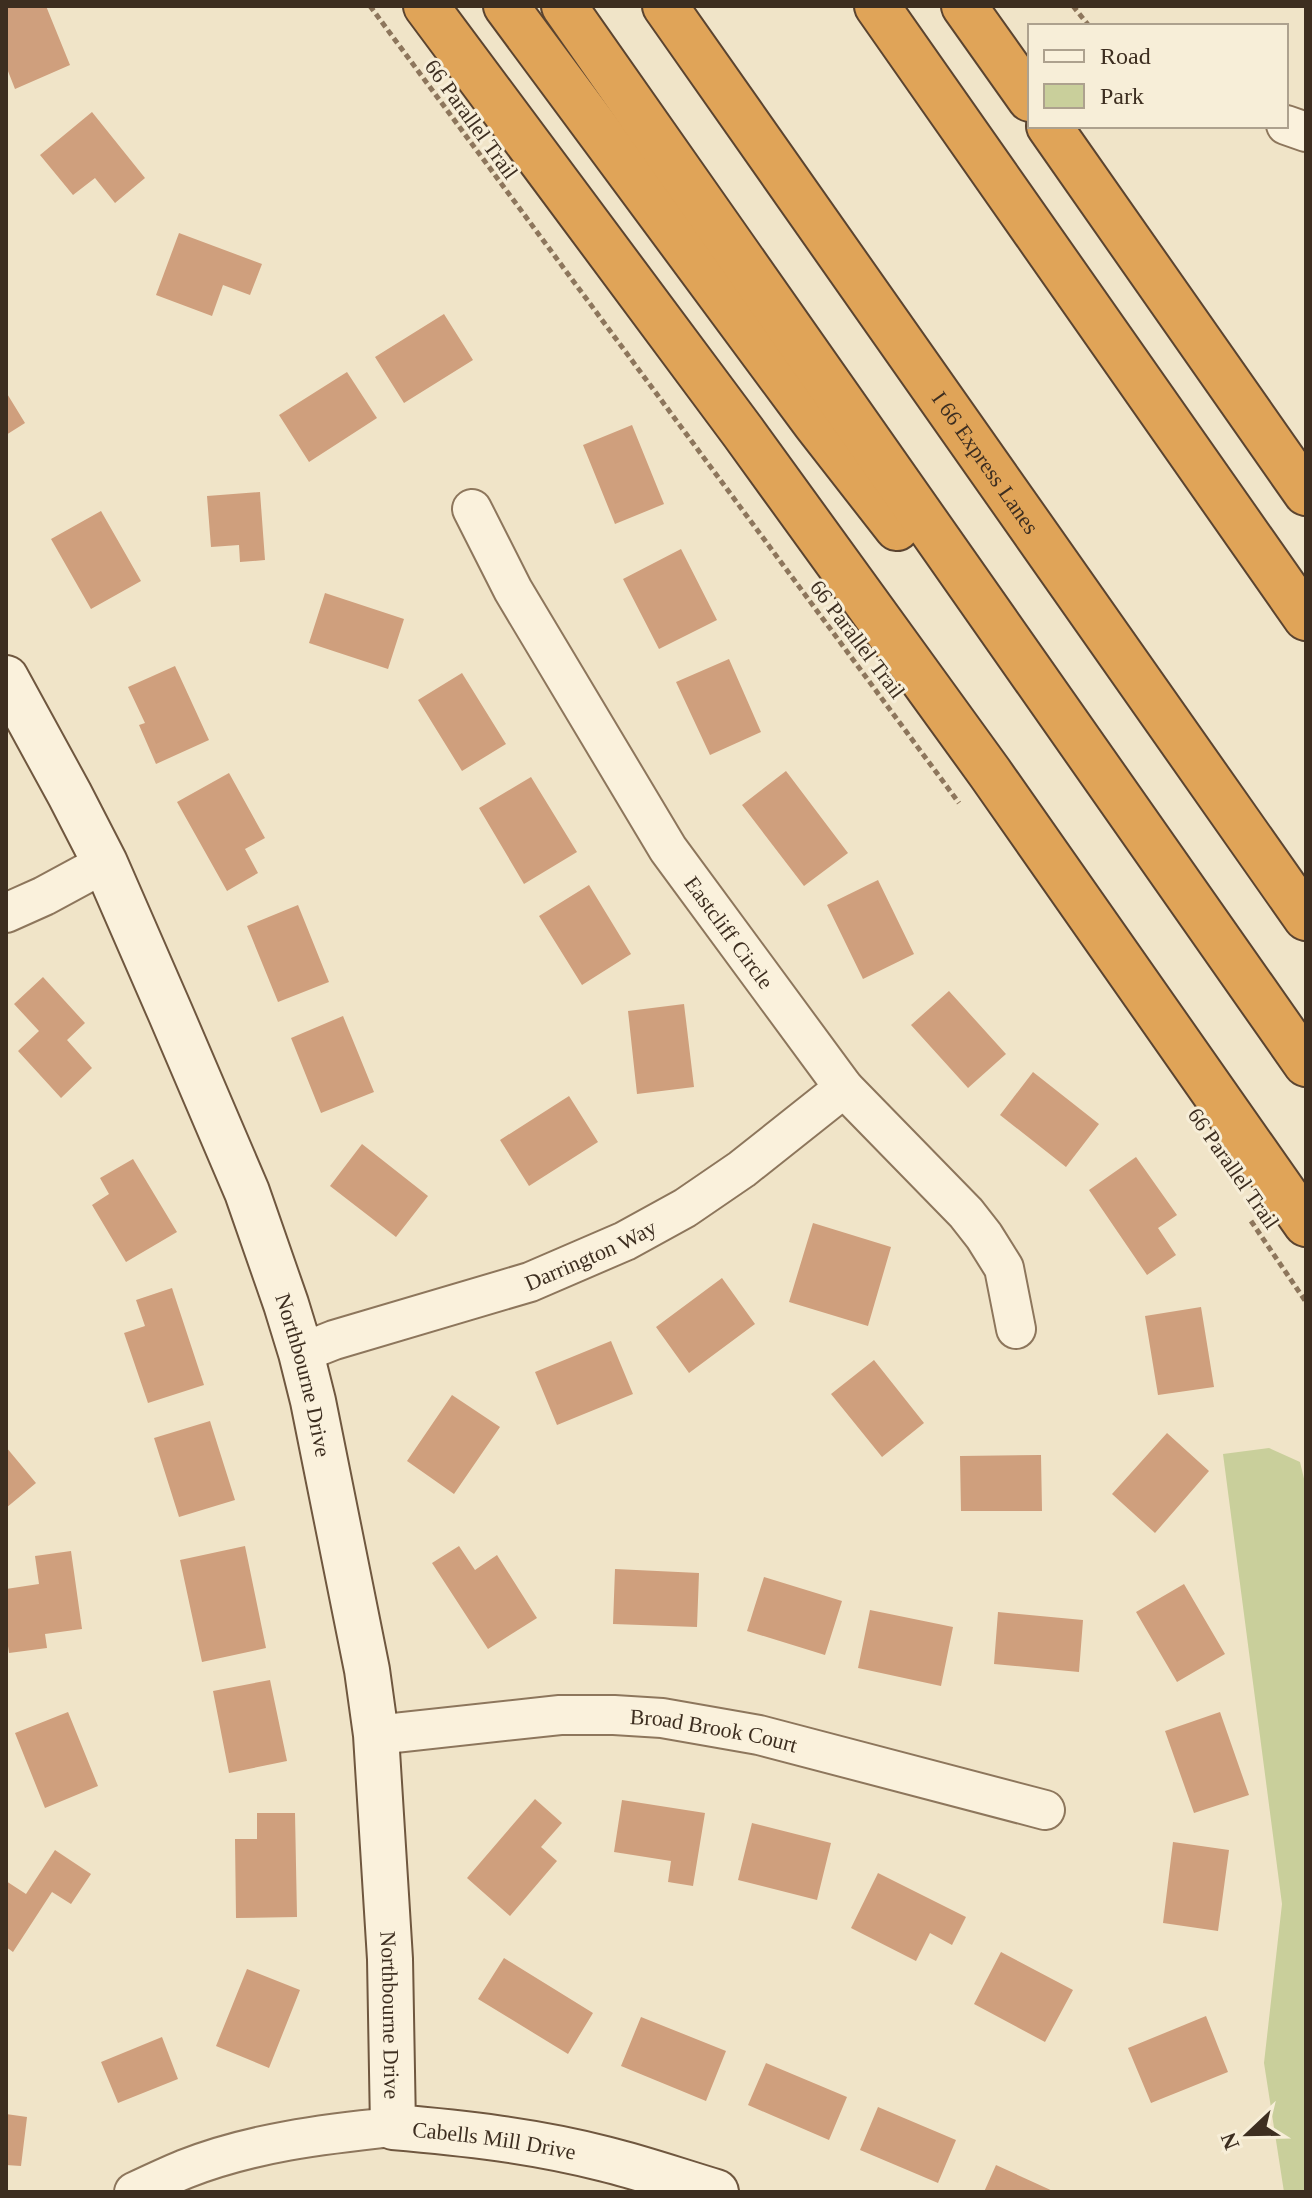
<svg xmlns="http://www.w3.org/2000/svg" width="1312" height="2198" font-family="'Times New Roman',serif">
<style>
.green{fill:#c9cf9b}
.building{fill:#cf9f7d}
.lines{fill:none;stroke-linecap:round;stroke-linejoin:round}
.street-casing{stroke:#8d765c;stroke-width:42}
.secondary-casing{stroke:#6f573f;stroke-width:48}
.highway-casing{stroke:#5b4430;stroke-width:48}
.path{stroke:#8d765c;stroke-width:5;stroke-dasharray:6 4;stroke-linecap:butt}
.street{stroke:#faf1dc;stroke-width:38}
.secondary{stroke:#faf1dc;stroke-width:44}
.highway{stroke:#e0a458;stroke-width:44}
.labels{text-anchor:middle;stroke-width:6;stroke-linejoin:round;paint-order:stroke}
.street-label{font-size:22px;fill:#3d2e20;stroke:#f7eed8}
</style>
<rect width="100%" height="100%" fill="#f0e4c8"/>
<path class="green" d="M1269,1448L1300,1462L1306,1487V2192H1284L1264,2063L1282,1904L1223,1454Z"/>
<path class="building" d="M6,6H46L70,65L15,89L6,66Z
M92,112L145,178L115,203L95,178L73,195L40,155Z
M179,233L262,264L250,295L223,285L212,316L156,295Z
M444,314L473,360L404,403L375,357Z
M347,372L377,418L309,462L279,415Z
M6,392L25,423L6,435Z
M632,425L664,504L615,524L583,445Z
M260,492L265,560L240,562L239,545L211,547L207,496Z
M101,511L141,581L91,609L51,539Z
M681,549L717,620L659,649L623,579Z
M325,593L404,619L388,669L309,643Z
M729,659L761,732L710,755L676,682Z
M175,666L209,740L156,764L139,725L145,723L128,687Z
M462,673L506,744L462,771L418,700Z
M786,771L848,853L804,886L742,805Z
M229,773L265,838L245,849L258,873L227,891L177,802Z
M531,777L577,852L524,884L479,808Z
M878,880L914,954L863,979L827,905Z
M589,885L631,954L582,985L539,916Z
M298,905L329,982L278,1002L247,926Z
M43,977L85,1023L67,1040L92,1068L61,1098L18,1051L39,1031L14,1004Z
M949,991L1006,1054L968,1088L911,1025Z
M684,1004L694,1087L637,1094L628,1011Z
M343,1016L374,1092L321,1113L291,1038Z
M1033,1072L1099,1124L1066,1167L1000,1115Z
M569,1096L598,1142L529,1186L500,1140Z
M362,1144L428,1196L396,1237L330,1186Z
M1136,1157L1177,1215L1158,1228L1176,1255L1147,1275L1089,1190Z
M133,1159L177,1232L126,1262L92,1205L109,1194L100,1178Z
M813,1223L891,1247L868,1326L789,1302Z
M722,1278L755,1324L689,1373L656,1327Z
M172,1288L204,1385L148,1403L124,1333L145,1326L136,1300Z
M1201,1307L1214,1387L1158,1395L1145,1316Z
M611,1341L633,1394L557,1425L535,1372Z
M874,1360L924,1423L882,1457L831,1394Z
M452,1395L500,1427L454,1494L407,1461Z
M210,1421L235,1500L179,1517L154,1438Z
M1167,1433L1209,1471L1155,1533L1112,1494Z
M6,1447L36,1483L6,1508Z
M1041,1455L1042,1511H961L960,1456Z
M245,1546L266,1648L202,1662L180,1560Z
M459,1546L475,1570L497,1555L537,1618L488,1649L432,1563Z
M71,1551L82,1629L45,1634L47,1648L9,1653L6,1632V1589L39,1584L35,1556Z
M615,1569L699,1573L697,1627L613,1624Z
M764,1577L842,1601L825,1655L747,1631Z
M1184,1584L1225,1654L1177,1682L1136,1612Z
M870,1610L953,1627L941,1686L858,1668Z
M998,1612L1083,1620L1079,1672L994,1664Z
M270,1680L287,1761L229,1773L213,1691Z
M68,1712L98,1786L45,1808L15,1733Z
M1220,1712L1249,1795L1194,1813L1165,1731Z
M535,1799L562,1823L541,1847L557,1861L510,1916L467,1878Z
M622,1800L705,1813L693,1886L668,1882L671,1861L614,1852Z
M257,1813H295L297,1917L236,1918L235,1839H257Z
M752,1823L831,1843L817,1900L738,1880Z
M1173,1842L1229,1850L1218,1931L1163,1923Z
M55,1850L91,1874L71,1904L52,1892L13,1952L6,1947V1881L26,1894Z
M878,1873L966,1917L952,1945L930,1933L916,1961L851,1928Z
M1001,1952L1073,1990L1045,2042L974,2004Z
M504,1958L593,2013L568,2054L478,1999Z
M247,1969L300,1990L269,2068L216,2046Z
M1206,2016L1228,2072L1151,2103L1128,2048Z
M641,2017L726,2051L706,2101L621,2066Z
M162,2037L178,2079L118,2103L101,2062Z
M766,2063L847,2097L829,2140L748,2105Z
M878,2107L956,2140L938,2183L860,2150Z
M6,2114L27,2117L21,2166L6,2165Z
M996,2165L1055,2192H984Z"/>
<g class="lines">
<g class="street-casing">
<g id="street">
<path d="M1286,125L1306,132"/>
<path id="s1" d="M472,509L513,590L668,849L844,1088L966,1213L984,1236L1004,1268L1016,1329"/>
<path d="M6,913L44,896L105,863"/>
<path id="s2" d="M301,1353L334,1340L530,1282L625,1241L685,1208L742,1169L844,1088"/>
<path id="s3" d="M376,1735L560,1715H614L662,1718L759,1735L1045,1810"/>
<path d="M134,2192C151,2184 168,2176 185,2169C251,2143 323,2134 393,2127"/>
</g>
</g>
<g class="secondary-casing">
<g id="secondary">
<path id="s4" d="M6,678L70,795L105,863L170,1012L247,1192L286,1304L301,1353L313,1401L367,1670L376,1735L390,1959L393,2127C464,2133 535,2141 605,2159C642,2168 679,2181 716,2192"/>
</g>
</g>
<g class="highway-casing">
<g id="highway">
<path d="M426,6L743,432L990,773L1306,1224"/>
<path d="M506,6L815,423L897,528"/>
<path d="M564,6L1306,1064"/>
<path id="s5" d="M665,6L1306,918"/>
<path d="M877,6L1306,618"/>
<path d="M964,6L1030,99"/>
<path d="M1049,126L1306,493"/>
</g>
</g>
<path class="path" d="M370,6L959,803
M1073,6L1089,26
M1251,1221L1306,1302"/>
<use href="#street" class="street"/>
<use href="#secondary" class="secondary"/>
<use href="#highway" class="highway"/>
</g>
<g class="labels">
<g class="street-label">
<text transform="translate(472 119) rotate(54)" y="8">66 Parallel Trail</text>
<text dy="8" stroke="none"><textPath href="#s5" startOffset="558">I 66 Express Lanes</textPath></text>
<text transform="translate(858 639) rotate(53)" y="8">66 Parallel Trail</text>
<text dy="8" stroke="none"><textPath href="#s1" startOffset="496">Eastcliff Circle</textPath></text>
<text transform="translate(1234 1168) rotate(55)" y="8">66 Parallel Trail</text>
<text dy="8" stroke="none"><textPath href="#s2" startOffset="306">Darrington Way</textPath></text>
<text dy="8" stroke="none"><textPath href="#s4" startOffset="760">Northbourne Drive</textPath></text>
<text dy="8" stroke="none"><textPath href="#s3" startOffset="340">Broad Brook Court</textPath></text>
<text dy="8" stroke="none"><textPath href="#s4" startOffset="1408">Northbourne Drive</textPath></text>
<text dy="8" stroke="none"><textPath href="#s4" startOffset="1622">Cabells Mill Drive</textPath></text>
</g>
</g>
<rect width="1312" height="2198" fill="none" stroke="#3d2e20" stroke-width="16"/>
<rect x="1028" y="24" width="260" height="104" fill="#f7eed8" stroke="#ada18e" stroke-width="2"/>
<rect x="1044" y="50" width="40" height="12" fill="#faf1dc" stroke="#ada18e" stroke-width="2"/>
<text x="1100" y="64" font-size="24" fill="#3d2e20">Road</text>
<rect x="1044" y="84" width="40" height="24" fill="#c9cf9b" stroke="#ada18e" stroke-width="2"/>
<text x="1100" y="104" font-size="24" fill="#3d2e20">Park</text>
<g transform="translate(1248 2134) rotate(248)" stroke="#f7eed8" stroke-width="6" paint-order="stroke">
<path d="M0-6L14 30L0 20L-14 30Z" fill="#3d2e20"/>
<text y="-12" font-size="22" font-weight="bold" text-anchor="middle" fill="#3d2e20">N</text>
</g>
</svg>
